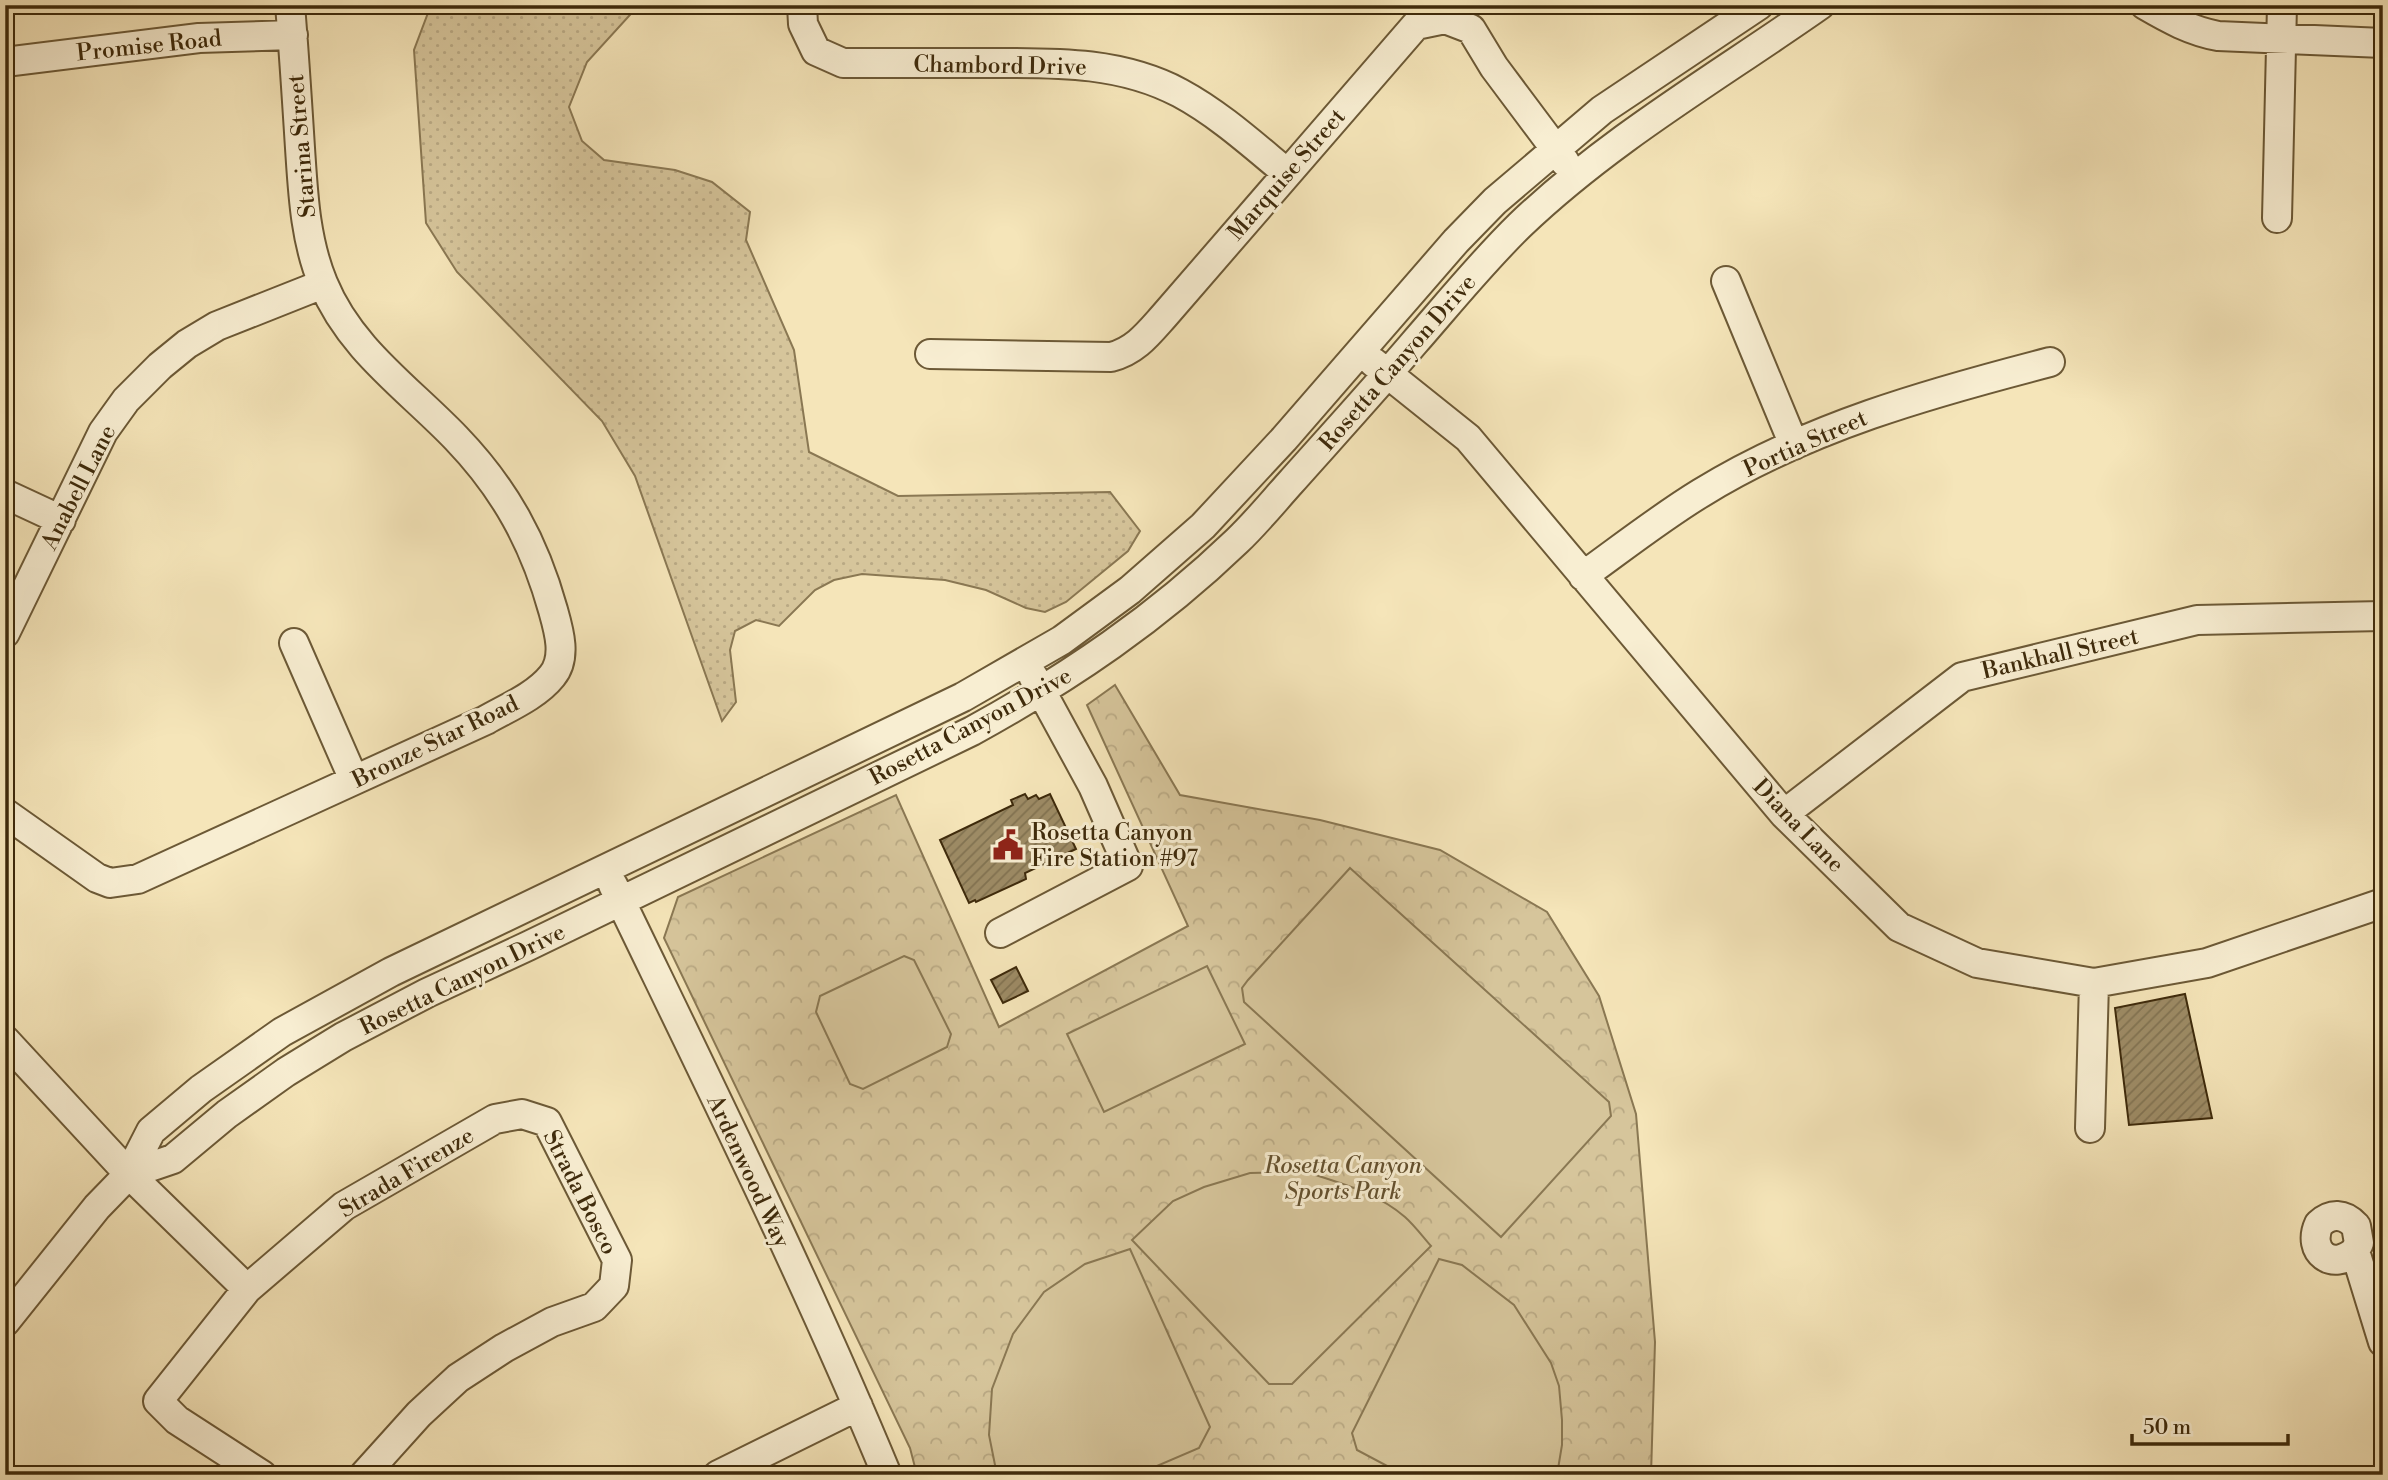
<svg xmlns="http://www.w3.org/2000/svg" width="2388" height="1480" font-family="'Libre Bodoni',serif">
<style>
.grass{fill:url(#grass-dots);stroke:#8a7853;stroke-width:2}
.park{fill:url(#park-crowns);stroke:#8a7853;stroke-width:2}
.pitch{fill:#d6c59b;stroke:#8a7853;stroke-width:2}
.building{fill:url(#building-hatch);stroke:#3e2a0b;stroke-width:2}
.lines{fill:none;stroke-linecap:round;stroke-linejoin:round}
.minor-casing{stroke:#6c5936;stroke-width:32}
.minor{stroke:#f8eed2;stroke-width:28}
.labels{text-anchor:middle;stroke-width:6;stroke-linejoin:round;paint-order:stroke}
.street-label{font-size:23px;fill:#3e2a0b;stroke:#f8eed2}
.poi-label{font-size:23px;fill:#3e2a0b;stroke:#f8eed2;text-anchor:start}
.park-label{font-size:23px;font-style:italic;fill:#64512f;stroke:#f8eed2}
</style>
<defs>
<pattern id="grass-dots" width="8" height="8" patternUnits="userSpaceOnUse" patternTransform="scale(1.75)"><rect width="8" height="8" fill="#d6c59b"/><path d="M2 2h.1M6 6h.1" fill="none" stroke="#b9a984" stroke-width="1.8" stroke-linecap="round"/></pattern>
<pattern id="park-crowns" width="20" height="18" patternUnits="userSpaceOnUse" patternTransform="scale(1.75)"><rect width="20" height="18" fill="#d6c59b"/><path d="M2 6a3 3 0 1 1 6 0M12 15a3 3 0 1 1 6 0" fill="none" stroke="#b9a984"/></pattern>
<pattern id="building-hatch" width="6" height="6" patternUnits="userSpaceOnUse" patternTransform="scale(1.75)"><rect width="6" height="6" fill="#9d8b65"/><path d="M-1 1l2-2M0 6l6-6M5 7l2-2" fill="none" stroke="#817251"/></pattern>
</defs>
<rect width="100%" height="100%" fill="#f5e5b9"/>
<filter id="stains"><feTurbulence type="fractalNoise" baseFrequency=".00286" numOctaves="4"/><feColorMatrix values="0 0 0 0 .2 0 0 0 0 .09 0 0 0 0 .02 0 0 0 .5 -.17"/></filter>
<radialGradient id="worn" r=".72"><stop offset=".6" stop-color="#630" stop-opacity="0"/><stop offset="1" stop-color="#630" stop-opacity=".3"/></radialGradient>
<path class="grass" d="M431,5H639L587,62L569,107L582,141L604,160L675,170L712,182L750,212L746,240L794,350L809,452L898,496L1110,492L1140,531L1128,551L1066,602L1045,612L1026,608L986,590L945,580L862,574L834,580L815,590L779,626L756,620L735,631L730,650L736,702L722,721L635,476L602,421L457,272L426,223L414,50Z"/>
<path class="park" d="M1115,685L1180,795L1320,820L1440,850L1547,912L1599,996L1636,1114L1655,1342L1651,1475H917L910,1448L664,938L678,897L896,795L999,1027L1188,926L1087,705Z"/>
<path class="pitch" d="M1350,868L1609,1102L1611,1116L1501,1237L1244,1002L1242,988L1248,980Z
M904,956L914,960L951,1034L947,1047L863,1089L850,1084L816,1012L820,996Z
M1207,966L1245,1044L1104,1112L1067,1034Z
M1306,1172C1340,1183 1378,1193 1405,1217C1415,1226 1423,1237 1431,1246L1292,1384H1269L1132,1240L1173,1201L1204,1187L1250,1173Z
M1130,1249L1210,1427L1199,1448L1136,1475H997L989,1435L992,1389L1013,1334L1044,1292L1085,1264Z
M1439,1259L1462,1265L1514,1305L1551,1363L1559,1386L1562,1420V1445L1557,1475H1404L1357,1450L1352,1433Z"/>
<path class="building" d="M1025,794L1028,799L1036,795L1039,799L1050,794L1076,849L1025,873L1026,879L976,902L975,900L969,903L940,840L1013,805L1011,800Z
M1016,967L1028,991L1003,1003L991,980Z
M2185,994L2212,1118L2129,1125L2115,1008Z"/>
<g class="lines">
<g class="minor-casing">
<path id="minor" d="M802,5L803,24L816,51L843,63C890,63 936,63 982,63C1050,63 1118,60 1180,93C1219,114 1253,145 1287,173
M2145,5C2169,19 2191,31 2218,36L2383,43
M5,62L199,38L293,35
M2277,218L2282,5
M1726,281L1794,445
M930,354L1111,357C1135,351 1148,334 1164,316L1416,25L1445,19L1471,29L1494,67L1565,162
M1373,362L1468,438L1784,814L1899,927L1977,963L2094,983L2207,963L2383,903
M5,494L61,520
M1583,576C1622,548 1660,518 1701,493C1808,427 1930,393 2050,362
M5,633L103,432L126,400L160,366L187,344L217,326L323,284
M294,643L354,780
M5,813L97,878L110,883L138,879L486,720C507,708 536,696 552,676C567,658 559,631 553,610C534,542 505,489 456,438C408,388 350,349 323,283C305,240 303,193 300,148C297,100 294,53 290,5
M1784,814L1962,677L2197,620L2383,616
M613,885C707,1080 804,1275 887,1475
M1000,933L1128,866L1093,786L1033,676
M5,1040L129,1174L247,1289
M2090,1128L2094,983
M129,1174L173,1159L227,1114L286,1072L343,1037L427,993L528,946L972,731C1070,677 1157,618 1237,541C1256,523 1273,502 1291,482C1332,436 1374,390 1414,343C1449,303 1482,262 1520,225C1610,139 1719,76 1820,5
M2355,1251C2333,1272 2306,1252 2319,1224C2331,1213 2344,1213 2356,1226L2359,1243L2355,1251L2383,1342
M5,1322L97,1207L129,1174L151,1131L201,1089L282,1032L391,972L963,697L1062,640L1130,590L1203,526L1284,439L1456,241L1495,201L1602,110L1759,5
M262,1475L177,1420L158,1401L247,1289L344,1206L495,1119L522,1114L547,1122L617,1260L614,1286L594,1307L552,1322L504,1348L458,1378L419,1414L364,1475
M718,1475L858,1406"/>
</g>
<use href="#minor" class="minor"/>
</g>
<defs>
<g id="civic-bare" transform="scale(2.415)"><path d="M-.6-6.5H3V-4.5H.6V-3L4-1V1h2V6H-6V1h2V-1L-.6-3ZM-1.2 2.5V6h2.4V2.5Z" fill="#8f2418" stroke="#f8eed2" stroke-width="2.5" paint-order="stroke"/></g>
</defs>
<g fill-rule="evenodd">
<use href="#civic-bare" x="1008" y="845"/>
</g>
<g class="labels">
<g class="street-label">
<text transform="translate(149 45) rotate(-6)" y="8">Promise Road</text>
<text transform="translate(1000 65) rotate(1)" y="8">Chambord Drive</text>
<text transform="translate(301 146) rotate(-95)" y="8">Starina Street</text>
<text transform="translate(1286 174) rotate(-49)" y="8">Marquise Street</text>
<text transform="translate(1397 362) rotate(-49)" y="8">Rosetta Canyon Drive</text>
<text transform="translate(1805 443) rotate(-24)" y="8">Portia Street</text>
<text transform="translate(78 487) rotate(-63)" y="8">Anabell Lane</text>
<text transform="translate(2060 653) rotate(-13)" y="8">Bankhall Street</text>
<text transform="translate(970 726) rotate(-28)" y="8">Rosetta Canyon Drive</text>
<text transform="translate(435 741) rotate(-26)" y="8">Bronze Star Road</text>
<text transform="translate(1799 825) rotate(46)" y="8">Diana Lane</text>
<text transform="translate(462 979) rotate(-26)" y="8">Rosetta Canyon Drive</text>
<text transform="translate(749 1171) rotate(65)" y="8">Ardenwood Way</text>
<text transform="translate(406 1172) rotate(-31)" y="8">Strada Firenze</text>
<text transform="translate(581 1192) rotate(63)" y="8">Strada Bosco</text>
</g>
<g class="poi-label">
<text x="1031" y="840">Rosetta Canyon<tspan x="1031" dy="26">Fire Station #97</tspan></text>
</g>
<g class="park-label">
<text x="1343" y="1173">Rosetta Canyon<tspan x="1343" dy="26">Sports Park</tspan></text>
</g>
</g>
<rect width="2388" height="1480" fill="none" stroke="#f5e5b9" stroke-width="28"/>
<rect x="7" y="7" width="2374" height="1466" fill="none" stroke="#3e2a0b" stroke-width="3.5"/>
<rect x="14" y="14" width="2360" height="1452" fill="none" stroke="#3e2a0b" stroke-width="2"/>
<path d="M2132 1434v10h156v-10" fill="none" stroke="#3e2a0b" stroke-width="3.5"/>
<text x="2143" y="1434" font-size="21" fill="#3e2a0b" stroke="#f8eed2" stroke-width="5" paint-order="stroke">50 m</text>
<rect width="100%" height="100%" filter="url(#stains)"/>
<rect width="100%" height="100%" fill="url(#worn)"/>
</svg>
